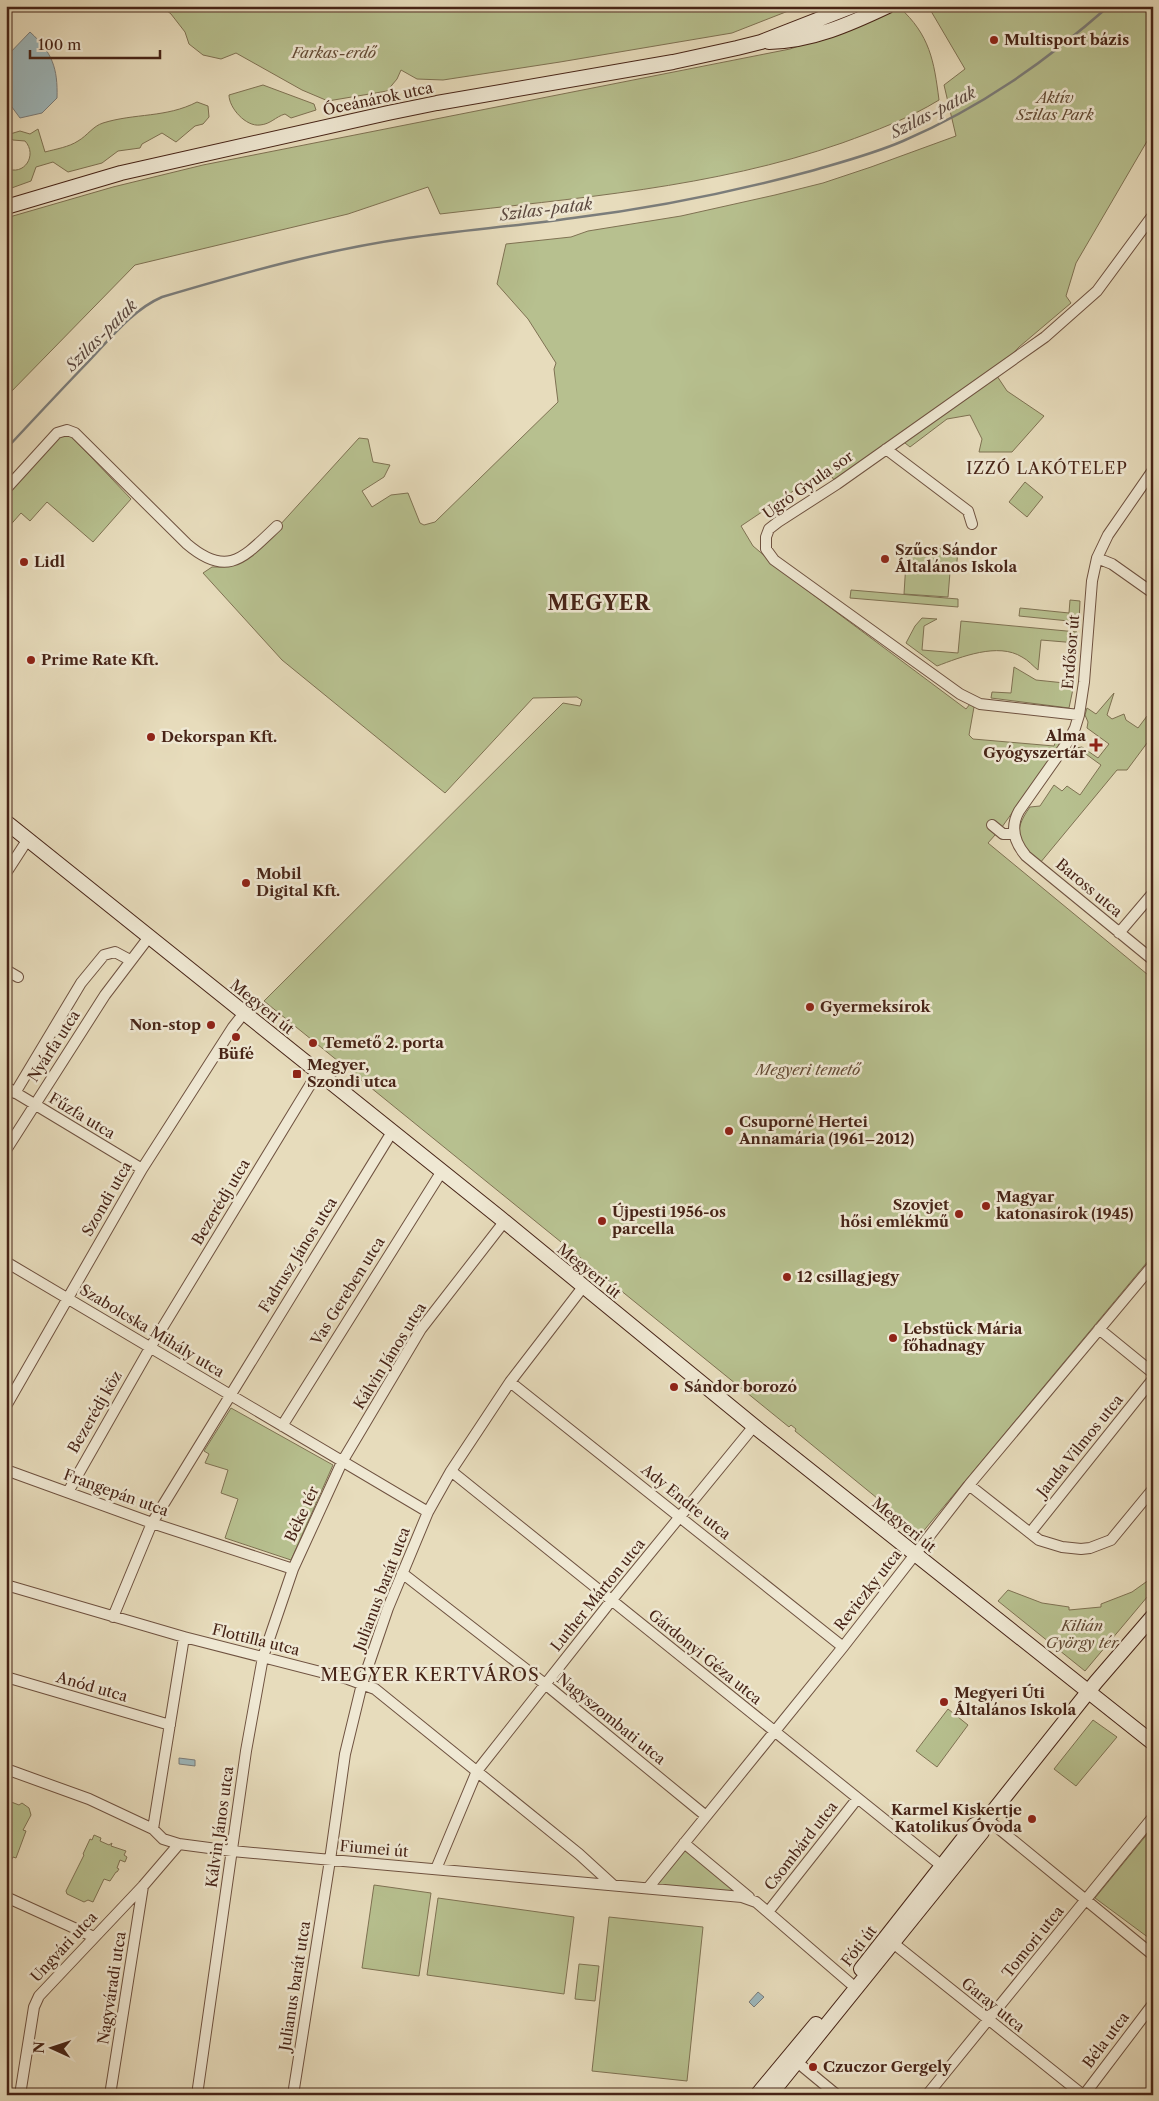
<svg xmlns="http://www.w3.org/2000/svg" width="1159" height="2101" font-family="'Libre Caslon Text',serif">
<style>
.green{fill:#b7c08f;stroke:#7f7253}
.water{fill:#9db8bd;stroke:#7b7d7b}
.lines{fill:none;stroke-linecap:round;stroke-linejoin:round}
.stream{stroke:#7b7d7b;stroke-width:2.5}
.street-casing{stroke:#6f5240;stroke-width:12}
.secondary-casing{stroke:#472417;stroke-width:16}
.street{stroke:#efe8d3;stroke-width:10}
.secondary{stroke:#efe8d3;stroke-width:14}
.poi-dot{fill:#8f2418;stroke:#efe8d3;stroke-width:2}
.labels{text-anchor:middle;stroke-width:5;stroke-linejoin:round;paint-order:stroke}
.poi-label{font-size:15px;font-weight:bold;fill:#472417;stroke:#efe8d3;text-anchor:start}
.park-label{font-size:15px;font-style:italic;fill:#634b35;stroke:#efe8d3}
.street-label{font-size:15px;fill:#472417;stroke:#efe8d3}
.water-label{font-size:16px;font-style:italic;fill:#5c4940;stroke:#efe8d3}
.neighbourhood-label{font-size:16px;letter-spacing:1px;fill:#472417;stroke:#efe8d3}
.quarter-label{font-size:18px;letter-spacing:1px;fill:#472417;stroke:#efe8d3}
.district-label{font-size:20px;font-weight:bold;letter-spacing:1px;fill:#472417;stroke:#efe8d3}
</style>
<rect width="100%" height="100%" fill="#e7dcbc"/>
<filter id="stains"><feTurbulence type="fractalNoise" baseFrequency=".004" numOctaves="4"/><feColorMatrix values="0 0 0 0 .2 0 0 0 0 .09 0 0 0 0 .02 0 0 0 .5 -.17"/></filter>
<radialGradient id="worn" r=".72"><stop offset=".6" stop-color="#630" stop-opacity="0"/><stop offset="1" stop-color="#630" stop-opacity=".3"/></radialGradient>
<path class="green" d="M161,6H801L732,33L560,62L443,80L417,79L401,70L397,79L387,91L328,101L302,90L236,53L221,59L203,55L189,44L185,32L171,14Z
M928,6H1153V131L1076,263L1066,296L1071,303L1019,347L995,373L1007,391L1044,416L1012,452H979L982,439L970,415L947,419L910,447L900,439L837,484L826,469L741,526L753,546L792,579L966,709L970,704L974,707L969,735L973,739L1054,746L1056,740L1059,743V747L1002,827L988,843L1153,979V1255L921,1534L795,1431L796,1429L791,1425L789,1427L264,1001L563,703L580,706L582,700L577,697L533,698L445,793L282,660L203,573L212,567C235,568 242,562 259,548L359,438L368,439L373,462L390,465L384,477L362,491L372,507L391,495L408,493L420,523L424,525L435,522L558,402L554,369L556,363L528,319L497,284L506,244L571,237L588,231L681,216L775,195L823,183L871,167L956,136L944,85L965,69Z
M899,7C930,35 934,61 939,100C910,118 875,131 842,143C713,188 575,198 440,214L428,187L348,214L135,265L6,397V218L113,187L203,165L790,49L834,34Z
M263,85L314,104L316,110L291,118L285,114C275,117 271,124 260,125C246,127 229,108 229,95Z
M197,102L208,106L209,117L203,124L195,126L176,142L162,133L142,144L140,148L118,151L102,163L68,172L53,162L36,167L31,181L6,190V168C24,177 38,155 25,141L13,140L9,137L10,134L20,131L30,134L38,129L45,152C56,149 69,147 78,141C87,136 93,126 103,123C135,113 166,118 197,102Z
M66,435L72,437L131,499L93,542L47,502L30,521L21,513L6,530V495L60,436Z
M1025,482L1043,497L1027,517L1009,502Z
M907,546L958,550L956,572H950L948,597L904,594Z
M851,590L958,599V607L850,598Z
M1070,600L1080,601L1079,622L1019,616L1020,608L1069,613Z
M922,618L937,619L924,626L922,650L958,653L961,621L1077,632V643L1041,640L1038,670C1033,666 1028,660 1022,657C998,642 961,657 937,666L906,643L915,626Z
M1014,667L1036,680L1074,684L1069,708L991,698L992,692L1011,693Z
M1114,693L1107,715L1112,719L1124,714L1126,720L1138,728L1147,716L1152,719L1153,735L1127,770H1117L1040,863C1019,843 1011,833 1030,807L1040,806L1054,785L1062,791L1067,786L1080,795L1101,765L1083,752L1078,759L1074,757L1075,748L1082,747L1098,758L1109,744L1087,728L1088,722L1085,715L1087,708L1096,714Z
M231,1408L333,1465L291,1560L225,1538L238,1499L221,1493L228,1470L205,1463L209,1454L204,1451Z
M1153,1577V1590L1085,1671L998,1601L1008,1590L1042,1603L1069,1607V1610L1101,1607V1604L1132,1592Z
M948,1709L968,1725L937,1767L916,1751Z
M1093,1720L1117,1737L1076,1786L1054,1769Z
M6,1800L19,1805L22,1803L29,1808L31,1815L23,1830L26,1831L16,1858L13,1857L6,1869Z
M1153,1827V1941L1095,1898Z
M94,1835L101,1838L100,1841L109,1845L112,1843L111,1846L126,1851L124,1855L127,1857L125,1862L120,1860L117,1868L119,1869L117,1872H116L110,1881L104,1879L93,1902L88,1900L84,1902L67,1894L66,1891L84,1855L83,1854L90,1839L92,1840Z
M684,1843L735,1885L733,1895L648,1888Z
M374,1885L431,1893L419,1976L362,1968Z
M438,1898L574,1917L564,1994L427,1975Z
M609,1917L703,1927L687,2081L592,2071Z
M579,1964L599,1966L595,2001L575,1999Z"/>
<path class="water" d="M30,32C52,52 58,68 57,98L42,113L20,118L6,99V57Z
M179,1758L195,1760V1766L179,1764Z
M758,1992L764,1997L754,2007L749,2002Z"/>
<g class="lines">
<path class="stream" d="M6,449C33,420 60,391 88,362C110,339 132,310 162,297C243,273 324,250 408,238C463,230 518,226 573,218C654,208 733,192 811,171C842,162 873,154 903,141C982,107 1045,62 1109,6"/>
<g class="street-casing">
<path id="street" d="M886,449L968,511L972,524
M1153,470L1108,535L1097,558L1092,581L1084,682L1079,715L1075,728L1069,740L1019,811C1010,827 1014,842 1026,856L1153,960
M6,489L57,433L67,430L75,433L187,544C228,579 244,557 277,526
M1097,558L1112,564L1153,593
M1079,715L980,704L960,694L774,560L766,549V537L769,529L778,522L837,484L1045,337L1097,291L1153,215
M992,825L1003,834H1014
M6,873L28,839
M1119,933L1153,893
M6,970L18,977
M6,1087L142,1169
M15,1093L81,983L104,955L115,952L130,960
M6,1150L105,995L149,937
M6,1262L428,1512
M1099,1329L1153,1373
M510,1382L843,1647
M6,1406L142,1169L233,1027L244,1013
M282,1426L442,1171
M6,1470L152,1523L293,1569
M451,1471L942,1866
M969,1485L1039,1540L1062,1547L1081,1549L1090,1548L1111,1540L1153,1489
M68,1492L150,1348L318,1072
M1030,1533L1153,1379
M402,1573L545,1684L706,1816
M6,1585L184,1637L348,1679L375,1689L579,1854L613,1885
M113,1617L152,1523L392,1132
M6,1677L170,1725
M6,1769L89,1799L153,1829L163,1839L179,1844L232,1851L742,1897L756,1902L850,1983
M987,1819L1153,1955
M153,1829L184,1637
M684,1843L749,1897
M436,1869L477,1771L611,1601L754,1426
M648,1888L843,1647L969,1485L1153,1265
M6,1897L94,1937
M768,1912L857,1799
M888,1939L1083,2095
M791,2057L837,2095
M20,2095L34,2007L39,1996L143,1886L179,1844
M110,2095L143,1886
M197,2095L246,1751L263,1657L293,1569L342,1462L421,1329L504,1222
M293,2095L330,1860L345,1754L362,1684L388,1608L428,1512L451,1471L510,1382L583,1287
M927,2095L1153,1817
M1084,2095L1153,2004"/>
</g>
<g class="secondary-casing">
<path id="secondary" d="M769,42C812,41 850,24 888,6
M6,207L121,173L388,113L437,103L673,62L737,48L761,42L853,6
M6,822L499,1217L754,1426L1153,1743
M861,1969L974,1825L987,1819
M757,2095L816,2024
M770,2095L982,1832L987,1819L1096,1682L1153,1616"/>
</g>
<use href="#street" class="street"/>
<use href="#secondary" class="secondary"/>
</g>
<g class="poi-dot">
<circle cx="994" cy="40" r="5"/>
<circle cx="885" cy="559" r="5"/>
<circle cx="24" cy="562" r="5"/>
<circle cx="31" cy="660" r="5"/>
<circle cx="151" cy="737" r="5"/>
<path d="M1093.5 737.5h5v5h5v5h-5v5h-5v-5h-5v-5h5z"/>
<circle cx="246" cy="883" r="5"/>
<circle cx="810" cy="1007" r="5"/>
<circle cx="211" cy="1025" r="5"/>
<circle cx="236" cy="1037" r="5"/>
<circle cx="313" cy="1043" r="5"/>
<rect x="292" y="1069" width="10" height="10" rx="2.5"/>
<circle cx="729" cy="1131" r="5"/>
<circle cx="986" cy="1206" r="5"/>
<circle cx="959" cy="1214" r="5"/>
<circle cx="602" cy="1221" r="5"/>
<circle cx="787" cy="1277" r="5"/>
<circle cx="893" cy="1338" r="5"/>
<circle cx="674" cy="1387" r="5"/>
<circle cx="944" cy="1702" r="5"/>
<circle cx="1032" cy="1819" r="5"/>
<circle cx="813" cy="2067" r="5"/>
</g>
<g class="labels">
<g class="poi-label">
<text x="1004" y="45">Multisport bázis</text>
<text x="895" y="555">Szűcs Sándor<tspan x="895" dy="17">Általános Iskola</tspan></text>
<text x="34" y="567">Lidl</text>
<text x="41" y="665">Prime Rate Kft.</text>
<text x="1086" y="741" text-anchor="end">Alma<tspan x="1086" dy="17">Gyógyszertár</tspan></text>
<text x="161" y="742">Dekorspan Kft.</text>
<text x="256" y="879">Mobil<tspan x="256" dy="17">Digital Kft.</tspan></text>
<text x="820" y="1012">Gyermeksírok</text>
<text x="201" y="1030" text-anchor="end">Non-stop</text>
<text x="323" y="1048">Temető 2. porta</text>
<text x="236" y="1059" text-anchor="middle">Büfé</text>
<text x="307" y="1070">Megyer,<tspan x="307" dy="17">Szondi utca</tspan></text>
<text x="739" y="1127">Csuporné Hertei<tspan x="739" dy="17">Annamária (1961–2012)</tspan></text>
<text x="996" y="1202">Magyar<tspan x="996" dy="17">katonasírok (1945)</tspan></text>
<text x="949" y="1210" text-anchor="end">Szovjet<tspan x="949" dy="17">hősi emlékmű</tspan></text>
<text x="612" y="1217">Újpesti 1956-os<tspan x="612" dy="17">parcella</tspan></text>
<text x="797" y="1282">12 csillagjegy</text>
<text x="903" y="1334">Lebstück Mária<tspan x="903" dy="17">főhadnagy</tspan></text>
<text x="684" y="1392">Sándor borozó</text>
<text x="954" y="1698">Megyeri Úti<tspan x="954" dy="17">Általános Iskola</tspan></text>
<text x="1022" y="1815" text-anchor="end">Karmel Kiskertje<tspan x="1022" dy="17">Katolikus Óvoda</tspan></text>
<text x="823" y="2072">Czuczor Gergely</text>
</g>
<g class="park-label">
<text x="334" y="58">Farkas-erdő</text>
<text x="1055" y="103">Aktív<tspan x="1055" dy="17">Szilas Park</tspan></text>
<text x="808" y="1075">Megyeri temető</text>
<text x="1082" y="1631">Kilián<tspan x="1082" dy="17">György tér</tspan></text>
</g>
<g class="street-label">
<text transform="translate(378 99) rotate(-12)" y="5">Óceánárok utca</text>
<text transform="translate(808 485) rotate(-35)" y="5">Ugró Gyula sor</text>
<text transform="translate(1071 652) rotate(-85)" y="5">Erdősor út</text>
<text transform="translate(1089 888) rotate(40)" y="5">Baross utca</text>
<text transform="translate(262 1007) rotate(39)" y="5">Megyeri út</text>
<text transform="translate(54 1046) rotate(-57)" y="5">Nyárfa utca</text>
<text transform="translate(82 1116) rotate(31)" y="5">Fűzfa utca</text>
<text transform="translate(107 1199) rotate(-60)" y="5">Szondi utca</text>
<text transform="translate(221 1202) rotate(-59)" y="5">Bezerédj utca</text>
<text transform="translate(298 1255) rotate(-58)" y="5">Fadrusz János utca</text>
<text transform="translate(589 1271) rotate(39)" y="5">Megyeri út</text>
<text transform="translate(348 1291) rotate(-58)" y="5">Vas Gereben utca</text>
<text transform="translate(152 1331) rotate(31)" y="5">Szabolcska Mihály utca</text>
<text transform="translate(390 1356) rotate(-58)" y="5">Kálvin János utca</text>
<text transform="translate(95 1412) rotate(-60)" y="5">Bezerédj köz</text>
<text transform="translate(1080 1446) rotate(-51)" y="5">Janda Vilmos utca</text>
<text transform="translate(116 1493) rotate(20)" y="5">Frangepán utca</text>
<text transform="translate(686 1502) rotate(39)" y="5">Ady Endre utca</text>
<text transform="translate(302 1514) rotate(-65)" y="5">Béke tér</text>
<text transform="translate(904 1525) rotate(39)" y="5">Megyeri út</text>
<text transform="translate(382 1589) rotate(-69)" y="5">Julianus barát utca</text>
<text transform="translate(868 1590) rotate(-52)" y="5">Reviczky utca</text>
<text transform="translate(598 1595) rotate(-51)" y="5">Luther Márton utca</text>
<text transform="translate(256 1640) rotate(14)" y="5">Flottilla utca</text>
<text transform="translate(705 1657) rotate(39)" y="5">Gárdonyi Géza utca</text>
<text transform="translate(92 1687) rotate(16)" y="5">Anód utca</text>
<text transform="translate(611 1719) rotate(39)" y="5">Nagyszombati utca</text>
<text transform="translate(220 1827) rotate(-82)" y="5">Kálvin János utca</text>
<text transform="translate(801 1846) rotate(-52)" y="5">Csombárd utca</text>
<text transform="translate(374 1849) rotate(5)" y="5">Fiumei út</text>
<text transform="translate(1033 1942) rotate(-51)" y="5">Tomori utca</text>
<text transform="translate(859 1946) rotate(-52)" y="5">Fóti út</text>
<text transform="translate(64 1947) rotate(-47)" y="5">Ungvári utca</text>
<text transform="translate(295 1986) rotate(-81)" y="5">Julianus barát utca</text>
<text transform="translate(112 1988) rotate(-81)" y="5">Nagyváradi utca</text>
<text transform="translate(993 2005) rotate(39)" y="5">Garay utca</text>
<text transform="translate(1106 2040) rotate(-53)" y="5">Béla utca</text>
</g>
<g class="water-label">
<text transform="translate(933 112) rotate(-27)" y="6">Szilas-patak</text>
<text transform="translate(546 209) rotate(-7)" y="6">Szilas-patak</text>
<text transform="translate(101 335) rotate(-45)" y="6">Szilas-patak</text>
</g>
<g class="neighbourhood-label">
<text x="1047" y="474">IZZÓ LAKÓTELEP</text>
</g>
<g class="quarter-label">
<text x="430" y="1681">MEGYER KERTVÁROS</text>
</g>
<g class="district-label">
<text x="599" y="610">MEGYER</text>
</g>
</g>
<rect width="1159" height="2101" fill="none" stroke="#e7dcbc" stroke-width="25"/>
<rect x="8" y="8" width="1144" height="2086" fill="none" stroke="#472417" stroke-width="2.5"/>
<rect x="12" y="12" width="1134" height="2076" fill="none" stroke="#472417"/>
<g transform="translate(52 2048) rotate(273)" stroke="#efe8d3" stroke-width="4" paint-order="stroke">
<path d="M0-4L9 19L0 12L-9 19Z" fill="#472417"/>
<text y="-8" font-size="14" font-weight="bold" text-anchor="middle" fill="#472417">N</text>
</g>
<path d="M30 50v8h130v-8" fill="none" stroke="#472417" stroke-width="2.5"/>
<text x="38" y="50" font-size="15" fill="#472417" stroke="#efe8d3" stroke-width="4" paint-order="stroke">100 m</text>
<rect width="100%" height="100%" filter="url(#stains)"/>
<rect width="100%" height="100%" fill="url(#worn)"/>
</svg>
